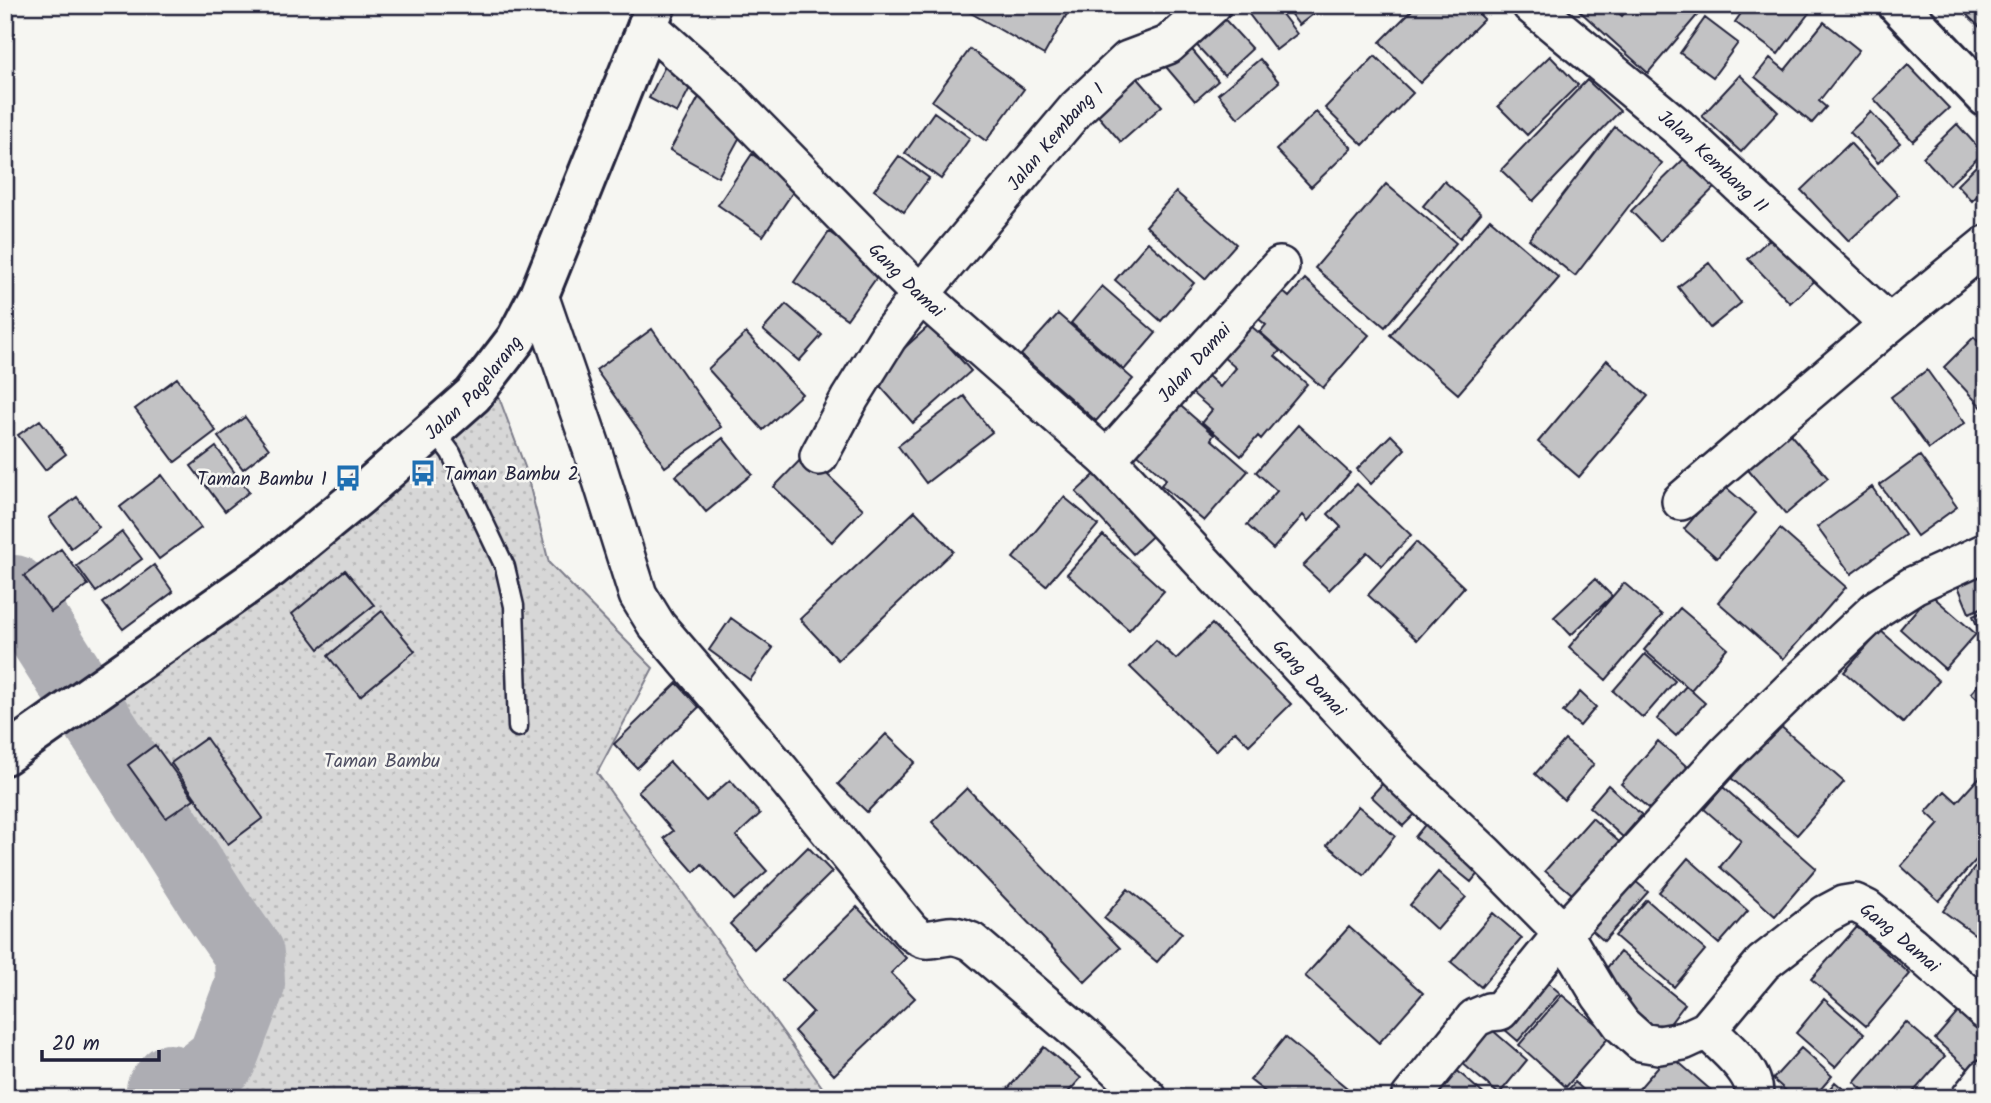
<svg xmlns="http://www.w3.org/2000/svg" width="1991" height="1103" font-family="Kalam,sans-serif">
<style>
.grass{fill:url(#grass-dots);stroke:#7c7c89;stroke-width:2}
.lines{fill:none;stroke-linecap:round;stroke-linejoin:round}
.river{stroke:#adadb3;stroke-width:70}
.building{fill:#c2c2c4;stroke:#22223b;stroke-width:2}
.service-casing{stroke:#22223b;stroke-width:23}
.minor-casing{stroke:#22223b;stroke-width:42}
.tertiary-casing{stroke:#22223b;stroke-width:44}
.service{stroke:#f6f6f2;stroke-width:18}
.minor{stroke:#f6f6f2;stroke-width:37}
.tertiary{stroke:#f6f6f2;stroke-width:38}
.labels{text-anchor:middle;stroke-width:5;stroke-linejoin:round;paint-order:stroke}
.street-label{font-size:19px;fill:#22223b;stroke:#f6f6f2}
.poi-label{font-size:19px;fill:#22223b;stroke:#f6f6f2;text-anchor:start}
.park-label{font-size:19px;fill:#4f4f62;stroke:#f6f6f2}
</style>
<defs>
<pattern id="grass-dots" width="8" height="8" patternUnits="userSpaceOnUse" patternTransform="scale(1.75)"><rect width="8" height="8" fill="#d7d7d7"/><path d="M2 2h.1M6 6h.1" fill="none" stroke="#b8b8b9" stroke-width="1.8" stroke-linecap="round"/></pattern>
</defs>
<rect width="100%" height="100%" fill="#f6f6f2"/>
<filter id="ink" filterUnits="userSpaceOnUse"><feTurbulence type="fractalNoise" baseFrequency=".0143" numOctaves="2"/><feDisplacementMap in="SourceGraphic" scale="14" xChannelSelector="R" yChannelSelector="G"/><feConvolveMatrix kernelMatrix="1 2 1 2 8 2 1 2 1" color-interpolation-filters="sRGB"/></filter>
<g filter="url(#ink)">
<path class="grass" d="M494,384L525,467L549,563L653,668L597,773L830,1098H233L277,988L84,711Z"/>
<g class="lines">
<path class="river" d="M14,590L221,914L249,954L250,985L222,1059L189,1085L170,1079L161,1090L164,1098"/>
</g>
<path class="building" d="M973,5H1072L1044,55L969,12Z
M1242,5H1275L1297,34L1276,50Z
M1284,5H1325L1299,25Z
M1417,5H1470L1484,19L1420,83L1380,42Z
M1573,5H1610L1622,16L1631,5H1693L1700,12L1648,73Z
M1747,5H1815L1778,54L1735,22Z
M1976,5H1986V33L1967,15Z
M1218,12L1252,49L1224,75L1190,38Z
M1705,18L1738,43L1713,77L1680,53Z
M1824,22L1859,50L1819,101L1826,107L1812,123L1755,77L1770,58L1785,70Z
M1184,40L1218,81L1195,101L1161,61Z
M970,49L1024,89L986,141L932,101Z
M1375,56L1413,93L1363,145L1325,108Z
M1550,56L1578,85L1527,135L1498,106Z
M1260,59L1279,82L1238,118L1218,94Z
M1908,65L1949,108L1913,141L1874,99Z
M665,66L694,80L677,113L649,98Z
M1135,75L1162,106L1121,142L1094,111Z
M1740,75L1778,112L1741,152L1702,116Z
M1587,80L1620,111L1533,201L1501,170Z
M699,97L747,124L718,177L670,150Z
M934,112L970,138L941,179L905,153Z
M1316,112L1352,148L1311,187L1276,150Z
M1871,112L1900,143L1878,163L1850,132Z
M1957,124L1983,153L1949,185L1923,157Z
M1615,127L1662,163L1575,276L1529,239Z
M1850,143L1898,195L1849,241L1801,190Z
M1693,150L1722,180L1660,241L1631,211Z
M752,154L797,186L763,236L718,205Z
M899,156L929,178L904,212L874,190Z
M1980,162L1986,168V187L1972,201L1957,185Z
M1444,181L1481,213L1460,238L1423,206Z
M1386,184L1456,243L1385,327L1315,268Z
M1176,192L1236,244L1205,279L1146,226Z
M1490,219L1559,278L1458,394L1390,335Z
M829,232L882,270L847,319L794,282Z
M1776,233L1818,278L1790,303L1748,259Z
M1148,242L1194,283L1161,321L1115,280Z
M1709,263L1741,303L1710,328L1678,287Z
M1305,279L1369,335L1323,388L1260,332L1266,325L1250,312L1274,284L1289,297Z
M1102,286L1156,333L1124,370L1071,323Z
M786,304L822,335L799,361L763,330Z
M1058,314L1133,379L1096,421L1021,355Z
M1243,319L1280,351L1275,356L1307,384L1261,439L1258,436L1241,456L1202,422L1212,410L1192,393L1207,375L1220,387L1236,368L1216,351Z
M1986,319V333L1979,326Z
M930,325L971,371L913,423L872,377Z
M652,329L721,427L665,467L596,370Z
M746,333L802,394L763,430L708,369Z
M1974,337L1986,350V412L1944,367Z
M1607,360L1648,396L1579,477L1538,442Z
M1927,370L1965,423L1929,449L1891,397Z
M177,378L216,431L175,462L135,409Z
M1167,394L1214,435L1211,439L1248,471L1204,521L1161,485L1166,479L1125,443Z
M964,396L992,432L926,483L898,446Z
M245,417L269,449L243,469L218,437Z
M40,420L66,454L45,470L18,435Z
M1778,420L1828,478L1786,514L1736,456Z
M1298,425L1350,473L1308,521L1303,515L1273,549L1247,525L1277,491L1256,472Z
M1391,435L1405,449L1371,484L1357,469Z
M723,438L752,474L706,512L676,476Z
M216,447L249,492L225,511L191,466Z
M806,454L863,509L832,542L774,487Z
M1920,456L1957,507L1917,536L1880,485Z
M1104,466L1161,528L1133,554L1076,492Z
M162,475L201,528L159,559L120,507Z
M1357,484L1411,535L1382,566L1367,552L1329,590L1303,566L1341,527L1328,514Z
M1722,484L1756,513L1717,558L1684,529Z
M1872,487L1905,535L1851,574L1817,527Z
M77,497L99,527L71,548L49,518Z
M1064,497L1098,525L1046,586L1013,558Z
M915,511L953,551L838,660L800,619Z
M1780,529L1846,587L1783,659L1718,602Z
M122,532L142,559L96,592L77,566Z
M1103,535L1164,591L1129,630L1067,574Z
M1416,542L1464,587L1417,640L1368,595Z
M61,549L88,585L51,612L24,576Z
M154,565L173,592L123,629L103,603Z
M1986,568V606L1969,613L1956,581Z
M345,570L374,605L319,649L292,614Z
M1595,579L1612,596L1571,635L1554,617Z
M1624,583L1662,615L1606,680L1569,647Z
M1930,594L1976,634L1945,669L1900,629Z
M1680,608L1727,648L1691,690L1644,650Z
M1986,610V647L1973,616Z
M382,611L415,651L360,696L328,656Z
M731,618L773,648L750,680L709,650Z
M1212,624L1291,704L1249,745L1235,731L1216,751L1130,667L1156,640L1176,659Z
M1881,631L1939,681L1903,723L1844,672Z
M1645,654L1675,681L1643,718L1613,691Z
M1986,676V706L1971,693Z
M677,683L699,707L637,768L614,744Z
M1686,686L1705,703L1676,736L1657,719Z
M1580,692L1596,707L1580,726L1563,712Z
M1778,724L1844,782L1797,835L1731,778Z
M886,734L915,762L867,812L838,784Z
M206,738L263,818L228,844L171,763Z
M1565,740L1594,764L1564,800L1535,774Z
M1658,741L1693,772L1656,815L1621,784Z
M155,745L194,799L166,818L128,765Z
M670,762L706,801L730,780L760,814L736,836L767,871L734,900L702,864L694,872L664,838L673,831L638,791Z
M1984,772L1986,814L1983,817L1986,820V849L1939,901L1901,866L1939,824L1926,812L1945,791L1957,802Z
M1385,781L1418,811L1403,826L1371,796Z
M1608,785L1642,815L1623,837L1589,807Z
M1723,787L1816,868L1775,916L1720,867L1741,841L1704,809Z
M967,788L1120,948L1085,982L932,822Z
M1358,806L1395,836L1364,875L1327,845Z
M1432,816L1488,861L1471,882L1415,837Z
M1592,818L1625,847L1579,900L1545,871Z
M808,847L832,872L754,949L730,924Z
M5,855L13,868L5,873Z
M1688,858L1748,911L1719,944L1659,892Z
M1978,863L1986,869L1984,941L1943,911Z
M1438,872L1466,897L1437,930L1410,905Z
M1627,874L1648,892L1604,941L1584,923Z
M1128,889L1182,933L1157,962L1104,918Z
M1647,900L1705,950L1674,987L1615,936Z
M857,907L906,958L891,973L915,998L834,1075L794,1031L813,1012L782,980Z
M1493,913L1522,938L1481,987L1451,962Z
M1349,927L1423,993L1379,1043L1305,976Z
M1857,927L1910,974L1866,1026L1811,979Z
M1620,952L1685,1004L1662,1034L1596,981Z
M1539,975L1560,993L1518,1041L1497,1023Z
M1562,995L1610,1036L1566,1087L1519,1045Z
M1824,999L1864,1034L1835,1067L1796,1033Z
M1966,1003L1986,1020V1060L1974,1074L1935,1039Z
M1906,1022L1945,1056L1908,1098H1872L1854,1082Z
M1491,1029L1527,1060L1499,1094L1462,1063Z
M1285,1037L1347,1088L1339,1098H1273L1250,1080Z
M1044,1047L1081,1078L1063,1098H1000Z
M1801,1048L1832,1076L1813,1098H1794L1773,1079Z
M1669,1054L1720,1098H1631Z
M1452,1066L1488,1098H1433Z
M1575,1082L1592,1098H1561Z
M1835,1082L1854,1098H1822Z"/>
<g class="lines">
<g class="service-casing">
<path id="service" d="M434,430L451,453L505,567L514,606L518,727"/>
</g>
<g class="minor-casing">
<g id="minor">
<path id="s1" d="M1531,5L1679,128L1889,324"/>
<path id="s2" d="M647,25L716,86L921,295L1107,459L1396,770L1485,854L1563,933L1600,995L1622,1025L1641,1042L1659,1045L1683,1041L1707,1030L1763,963L1826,914L1843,905L1855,903L1867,909L1910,944L1986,1011"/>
<path d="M539,295L592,449L638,595L657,626L780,770L910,930C927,945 930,938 949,936C957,935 965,939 972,942L1087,1040L1148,1098"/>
<path id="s3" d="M819,456L850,398L888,337L928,285L1077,108L1128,60L1168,45L1212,5"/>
<path id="s4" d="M1107,459L1280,266"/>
<path d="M1681,501L1889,324L1986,245"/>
<path d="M1707,1030C1722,1045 1760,1074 1753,1098"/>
<path d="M1410,1098L1475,1018L1489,1012L1500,1011L1563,933L1727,753L1795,686L1878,608L1914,585L1986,552"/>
<path d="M1970,1098L1986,1078"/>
</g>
</g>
<g class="tertiary-casing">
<g id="tertiary">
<path d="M1898,5L1986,97"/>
<path id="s5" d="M5,755L271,568L359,496L473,395L516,339L539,295L656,5"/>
</g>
</g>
<use href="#service" class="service"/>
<use href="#minor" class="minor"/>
<use href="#tertiary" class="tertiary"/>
</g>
</g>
<defs>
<g id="bus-bare" transform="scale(2.1)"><path d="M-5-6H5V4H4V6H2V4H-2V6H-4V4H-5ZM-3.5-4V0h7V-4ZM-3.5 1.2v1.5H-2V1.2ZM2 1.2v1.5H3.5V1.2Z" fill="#1f6fb2" stroke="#f6f6f2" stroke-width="2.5" paint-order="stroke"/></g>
</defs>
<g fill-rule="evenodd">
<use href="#bus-bare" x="423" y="473"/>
<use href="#bus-bare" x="348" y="478"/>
</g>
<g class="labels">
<g class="street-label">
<text dy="7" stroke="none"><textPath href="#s3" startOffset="399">Jalan Kembang I</textPath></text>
<text dy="7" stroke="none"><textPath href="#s1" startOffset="240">Jalan Kembang II</textPath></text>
<text dy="7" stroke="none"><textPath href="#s2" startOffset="364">Gang Damai</textPath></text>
<text dy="7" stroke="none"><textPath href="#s4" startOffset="130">Jalan Damai</textPath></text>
<text dy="7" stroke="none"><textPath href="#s5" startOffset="597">Jalan Pagelarang</textPath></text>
<text dy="7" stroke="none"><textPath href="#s2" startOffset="931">Gang Damai</textPath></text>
<text dy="7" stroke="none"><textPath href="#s2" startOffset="1750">Gang Damai</textPath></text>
</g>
<g class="poi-label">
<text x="444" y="480">Taman Bambu 2</text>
<text x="327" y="485" text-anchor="end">Taman Bambu 1</text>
</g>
<g class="park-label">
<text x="382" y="767">Taman Bambu</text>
</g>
</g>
<rect width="1991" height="1103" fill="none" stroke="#f6f6f2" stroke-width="28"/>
<rect x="14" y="14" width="1963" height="1075" fill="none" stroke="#22223b" stroke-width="2.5" filter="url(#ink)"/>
<path d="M42 1050v10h117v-10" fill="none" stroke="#22223b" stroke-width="3.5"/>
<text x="52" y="1050" font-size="21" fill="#22223b" stroke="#f6f6f2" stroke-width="5" paint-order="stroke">20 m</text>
</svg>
